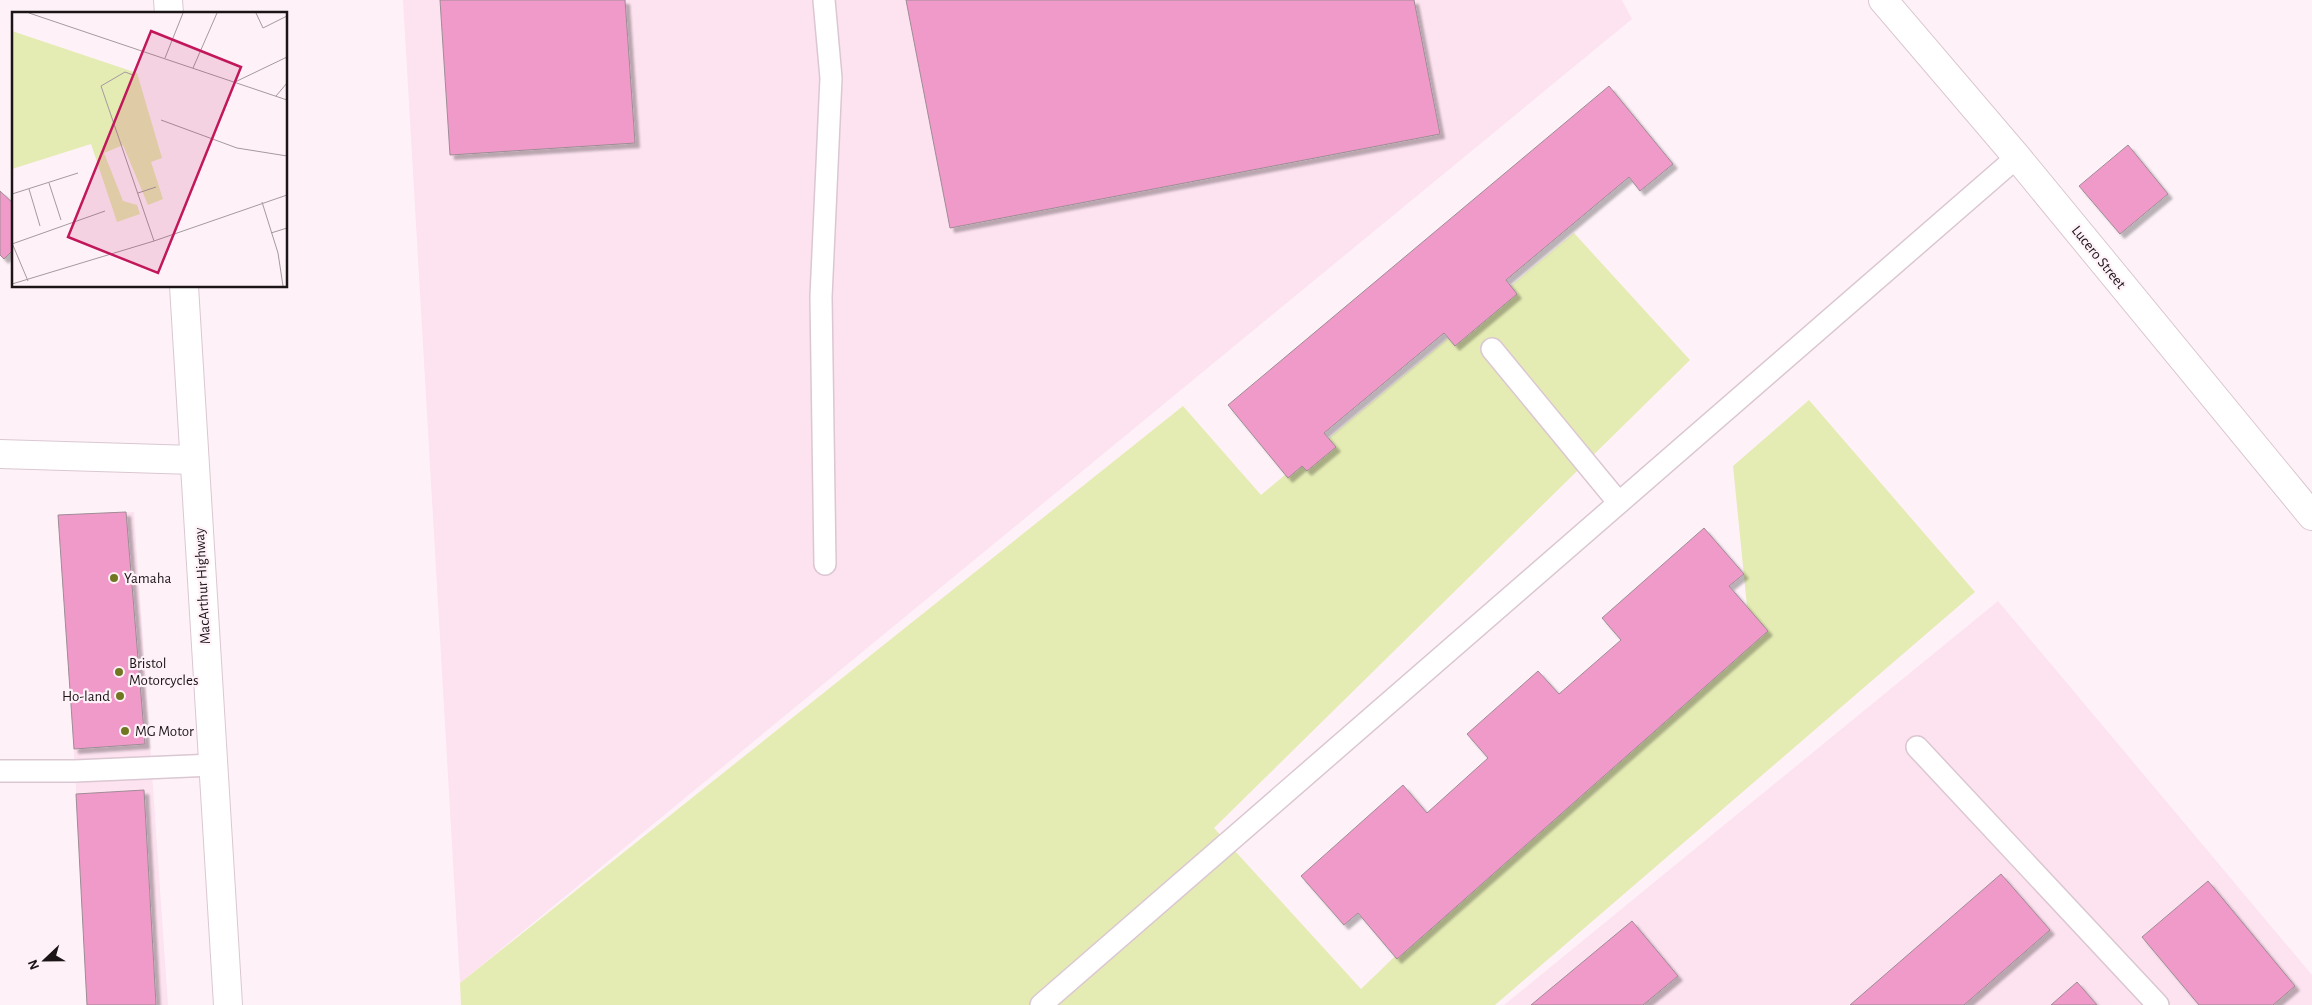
<svg xmlns="http://www.w3.org/2000/svg" width="2312" height="1005" font-family="'Alegreya Sans',sans-serif">
<style>
.built{fill:#fde2ef}
.green{fill:#e4ebb3}
.building{fill:#f09ac9;stroke:#9e8c95;filter:url(#shadow)}
.lines{fill:none;stroke-linecap:round;stroke-linejoin:round}
.lane-casing{stroke:#dbc7d1;stroke-width:24}
.street-casing{stroke:#dbc7d1;stroke-width:30}
.secondary-casing{stroke:#dbc7d1;stroke-width:30}
.highway-casing{stroke:#dbc7d1;stroke-width:30}
.lane{stroke:#fff;stroke-width:21}
.street{stroke:#fff;stroke-width:28}
.secondary{stroke:#fff;stroke-width:28}
.highway{stroke:#fff;stroke-width:28}
.poi-dot{fill:#6f7720;stroke:#fef2f8;stroke-width:2}
.labels{text-anchor:middle;stroke-width:4.5;stroke-linejoin:round;paint-order:stroke}
.street-label{font-size:15px;fill:#1c1518;stroke:#fef2f8}
.poi-label{font-size:15px;fill:#1c1518;stroke:#fef2f8;text-anchor:start}
.inset-road{fill:none;stroke:#a49a9e;stroke-width:1}
.view{fill:#c2185b;fill-opacity:0.15;stroke:#c2185b;stroke-width:2.5}
.inset-edge{fill:none;stroke:#1c1518;stroke-width:2.5}
</style>
<defs>
<filter id="shadow"><feDropShadow dx="4.5" dy="4.5" stdDeviation="1" flood-color="#0004"/></filter>
</defs>
<rect width="100%" height="100%" fill="#fef2f8"/>
<path class="built" d="M403,0H1622L1632,19L460,983Z
M134,512L168,1005H87L75,771L58,515Z
M1998,601L2312,975V1005H1504Z"/>
<path class="green" d="M1574,233L1690,360L1214,828L1361,989L1748,616L1733,466L1809,400L1975,592L1495,1005H461L460,983L1183,406L1261,495Z"/>
<path class="building" d="M440,0H625L635,143L450,155Z
M906,0H1414L1440,134L950,228Z
M1609,86L1673,164L1640,191L1629,177L1506,280L1517,294L1455,346L1444,333L1324,433L1336,447L1307,471L1302,466L1288,478L1228,405Z
M2128,145L2168,194L2120,234L2079,186Z
M0,191L14,204V249L4,259L0,255Z
M126,512L145,744L74,749L58,515Z
M1704,528L1744,574L1729,586L1768,631L1397,959L1358,913L1344,925L1301,876L1403,785L1427,813L1488,758L1467,734L1538,671L1559,694L1621,640L1602,618Z
M144,790L156,1005H87L76,794Z
M2001,874L2050,930L1964,1005H1850Z
M2208,881L2295,986L2273,1005H2199L2142,937Z
M1632,921L1678,976L1643,1005H1531Z
M2077,982L2097,1005H2051Z"/>
<g class="lines">
<g class="lane-casing">
<path id="lane" d="M824,0L831,78L821,297L825,564
M1492,349L1619,503
M1917,747L2158,1005
M0,771H75L213,765
M1041,1005L2017,157"/>
</g>
<g class="street-casing">
<path id="street" d="M0,454L194,460"/>
</g>
<g class="secondary-casing">
<path id="secondary" d="M1883,0L2017,157L2312,516"/>
</g>
<g class="highway-casing">
<path id="highway" d="M168,0L169,14
M184,286L228,1005"/>
</g>
<use href="#lane" class="lane"/>
<use href="#street" class="street"/>
<use href="#secondary" class="secondary"/>
<use href="#highway" class="highway"/>
</g>
<g class="poi-dot">
<circle cx="114" cy="578" r="5"/>
<circle cx="119" cy="672" r="5"/>
<circle cx="120" cy="696" r="5"/>
<circle cx="125" cy="731" r="5"/>
</g>
<g class="labels">
<g class="street-label">
<text transform="translate(2099 257) rotate(51)" y="5">Lucero Street</text>
<text transform="translate(202 586) rotate(-93)" y="5">MacArthur Highway</text>
</g>
<g class="poi-label">
<text x="124" y="583">Yamaha</text>
<text x="129" y="668">Bristol<tspan x="129" dy="17">Motorcycles</tspan></text>
<text x="110" y="701" text-anchor="end">Ho-land</text>
<text x="135" y="736">MG Motor</text>
</g>
</g>
<g transform="translate(12 12)">
<rect width="275" height="275" fill="#fef2f8"/>
<path d="M0,19L125,61L150,146L139,150L151,187L136,193L111,133L92,141L111,189L125,193L128,202L105,210L79,132L0,157Z" fill="#e4ebb3"/>
<path class="inset-road" d="M17,1L275,88M244,1L251,16L275,4M153,46L171,1M181,56L205,1M121,63L113,60L89,74L142,229M223,70L275,45M264,84L275,71M149,108L225,136L275,144M37,171L49,208M17,177L28,214M126,181L144,175M0,182L66,161M250,190L266,241L271,274M259,221L275,216M0,231L16,269M0,232L93,199M0,272L142,229L275,183"/>
<path class="view" d="M139,19L229,55L146,261L56,225Z"/>
<rect width="275" height="275" class="inset-edge"/>
</g>
<g transform="translate(45 960) rotate(248)" stroke="#fef2f8" stroke-width="4" paint-order="stroke">
<path d="M0-4L9 19L0 12L-9 19Z" fill="#1c1518"/>
<text y="-8" font-size="14" font-weight="bold" text-anchor="middle" fill="#1c1518">N</text>
</g>
</svg>
